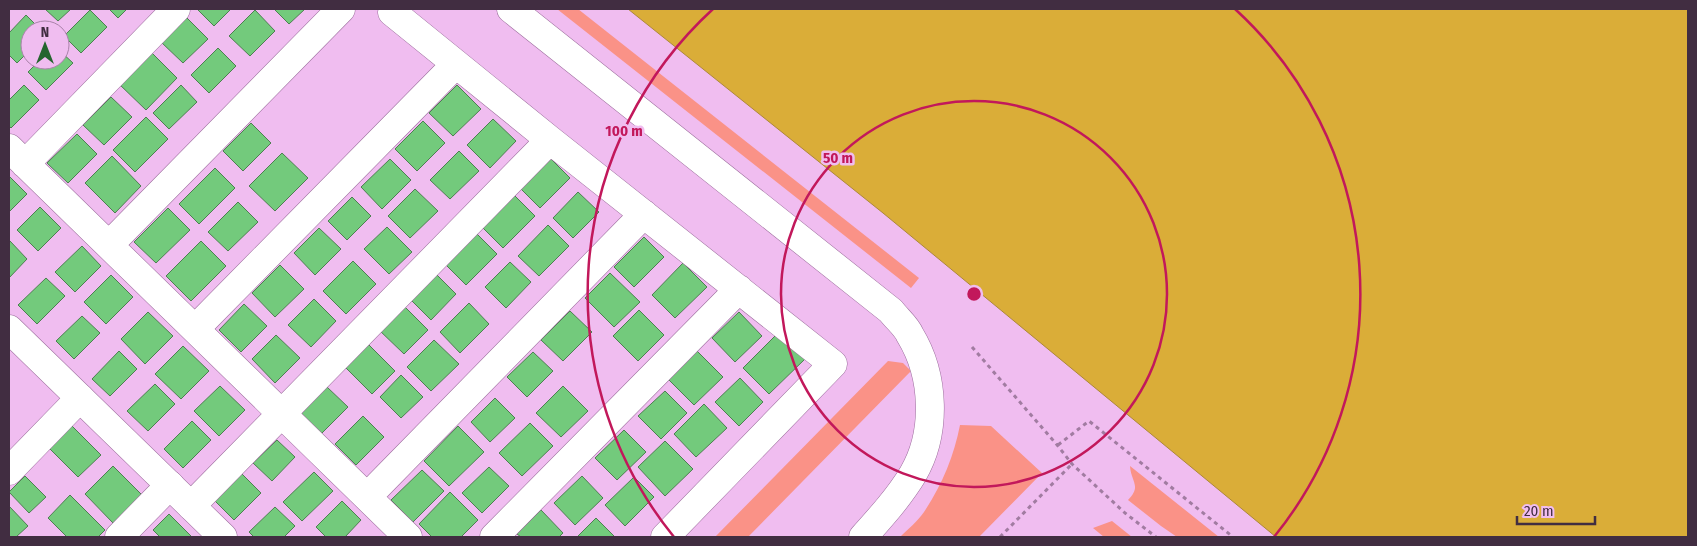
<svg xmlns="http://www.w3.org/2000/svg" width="1697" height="546" font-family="'Fira Sans Condensed',sans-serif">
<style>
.green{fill:#fa9287}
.water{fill:#daad38;stroke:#ac873b}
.building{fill:#73ca7c;stroke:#4d7f51}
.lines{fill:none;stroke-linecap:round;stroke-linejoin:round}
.minor-casing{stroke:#9b6d9c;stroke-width:29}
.tertiary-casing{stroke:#9b6d9c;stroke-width:29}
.path{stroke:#a17ca1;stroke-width:3;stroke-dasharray:4 4;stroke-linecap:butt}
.minor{stroke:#fff;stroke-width:28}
.tertiary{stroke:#fff;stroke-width:28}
.ring{fill:none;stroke:#c2185b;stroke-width:2.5}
.centre{fill:#c2185b;stroke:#f0bdf0;stroke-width:2.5}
.ring-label{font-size:15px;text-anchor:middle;font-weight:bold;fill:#c2185b;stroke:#f0bdf0;stroke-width:5;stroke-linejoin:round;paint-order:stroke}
</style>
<rect width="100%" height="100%" fill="#f0bdf0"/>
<path class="green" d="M557,9H578L919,278L911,288Z
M888,361L903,363L911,371L748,537H715Z
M960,425L991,426L1042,473L979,537H900C908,529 918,521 924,512C942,485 954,456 960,425Z
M1130,466L1219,537H1177L1161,526L1128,500C1142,486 1131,482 1130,466Z
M1112,521L1132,537H1104L1093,528Z"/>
<path class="water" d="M628,9H1688V537H1276L883,213Z"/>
<path class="building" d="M45,9H71L58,21Z
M109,9H127L118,18Z
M197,9H231L214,26Z
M274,9H305L289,24Z
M90,10L107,27L81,53L64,36Z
M255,10L275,31L250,56L229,36Z
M26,15L41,30H30V50L17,63L9,55V33Z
M186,17L208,39L183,63L161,42Z
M218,48L236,66L209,93L191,75Z
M60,51L73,63L46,90L28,72L40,60H60Z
M150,51L177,78L146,110L118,83Z
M24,85L39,100L11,128L9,126V100Z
M181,85L197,102L169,129L153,113Z
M457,85L481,109L453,136L429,113Z
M111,97L132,117L104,145L83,125Z
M146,117L168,139L135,172L113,150Z
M493,119L516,141L490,168L467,145Z
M423,121L445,143L417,171L395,149Z
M251,123L271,143L243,171L223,151Z
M77,134L97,154L68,183L47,163Z
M459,151L479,171L450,199L430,180Z
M282,153L308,178L275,211L249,186Z
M112,156L141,186L115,213L85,183Z
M390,159L411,180L382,209L361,187Z
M551,159L570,178L540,208L521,189Z
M215,168L235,188L199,224L179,204Z
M9,176L27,194L9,212Z
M415,189L438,211L410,238L388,216Z
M578,192L599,212L573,238L553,218Z
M514,195L535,216L503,248L482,227Z
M352,197L371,216L347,240L328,221Z
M238,202L258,222L228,251L208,232Z
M40,207L61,228L38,251L17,230Z
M168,208L190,230L156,263L134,242Z
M548,225L569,246L539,276L518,256Z
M387,227L412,252L389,274L364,249Z
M319,228L341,249L315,275L294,253Z
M475,232L497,254L466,285L444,263Z
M644,237L664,257L634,287L614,267Z
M10,241L27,259L9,278V242Z
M201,241L226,266L191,301L166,276Z
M82,246L101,266L75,292L55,272Z
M353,261L376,284L346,314L323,291Z
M510,262L531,282L506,308L485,287Z
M683,263L707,287L675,318L652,295Z
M280,265L304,289L275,317L252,293Z
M434,272L456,294L431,320L408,297Z
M610,273L640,302L614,327L585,298Z
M111,275L133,297L106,324L84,302Z
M46,278L65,296L37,324L18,305Z
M314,299L336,321L311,347L288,325Z
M469,303L489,324L460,353L440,332Z
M244,304L267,326L241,352L219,330Z
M403,305L428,330L404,354L378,329Z
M639,310L664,335L638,361L613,336Z
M570,311L592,332L563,361L541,340Z
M148,312L173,336L145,364L121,339Z
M739,312L762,336L735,362L712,338Z
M82,316L100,333L74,359L56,341Z
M779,332L805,359L769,394L743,368Z
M276,335L300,358L275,383L252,359Z
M434,340L459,364L431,391L407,367Z
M367,343L395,371L372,394L344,366Z
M183,346L209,371L181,399L155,374Z
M119,351L137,369L110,396L92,379Z
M697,351L723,377L694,405L668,379Z
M533,352L553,371L527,397L507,377Z
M401,375L423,397L401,418L380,397Z
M740,378L763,402L739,426L715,402Z
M155,384L175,404L148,431L127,411Z
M220,386L245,410L219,436L194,411Z
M563,386L588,411L561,437L536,413Z
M327,387L348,407L321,434L301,413Z
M665,391L687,413L661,439L638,416Z
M495,398L515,418L490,442L471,422Z
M704,404L727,428L696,457L674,434Z
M363,416L384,437L356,465L335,444Z
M192,421L211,440L183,468L164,449Z
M530,423L553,446L522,476L499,453Z
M71,425L101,455L78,477L48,447Z
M458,426L484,452L449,486L424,461Z
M624,430L646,452L617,480L595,458Z
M277,440L295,457L272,481L253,463Z
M665,441L693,469L665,496L638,467Z
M113,466L142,495L113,523L85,494Z
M489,467L509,486L482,513L462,493Z
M422,470L444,491L413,522L391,500Z
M314,472L333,491L302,521L283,502Z
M242,474L261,493L234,520L215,501Z
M25,476L46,497L29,513L9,492Z
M582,476L603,498L575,525L554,503Z
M634,477L654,497L625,526L605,505Z
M450,492L478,520L461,537H432L419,524Z
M70,495L105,530L98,537H67L48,518Z
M342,501L361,520L345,537H326L316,527Z
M9,506L28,526L16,537H11L9,535Z
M275,507L295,526L284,537H254L249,532Z
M541,510L563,533L559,537H521L517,534Z
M169,514L192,537H160L153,530Z
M596,518L615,537H577Z"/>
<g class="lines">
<g class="minor-casing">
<path id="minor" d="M392,12L550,140L833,364L665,537
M9,148L408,537
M25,164L176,9
M109,245L341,9
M195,329L456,64
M9,471L80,398
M367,497L644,214
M191,506L550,140
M119,537L170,485
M494,537L739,289"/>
</g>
<g class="tertiary-casing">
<path id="tertiary" d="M511,9L891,311C897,319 906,326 910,335C935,376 937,433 913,474C899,497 881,517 863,537
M9,329L223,537"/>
</g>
<path class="path" d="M972,347L1058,446L1072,464L1125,513L1156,537
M1058,445L1089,421L1233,537
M1000,537L1072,464"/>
<use href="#minor" class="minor"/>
<use href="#tertiary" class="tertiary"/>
</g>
<g class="ring">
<circle cx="974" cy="294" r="193"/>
<path d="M674 537A386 386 0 0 1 713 9M1235 9A386 386 0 0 1 1274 537"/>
</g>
<circle cx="974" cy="294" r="8" class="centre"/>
<g class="ring-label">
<text x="624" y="136">100 m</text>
<text x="838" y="163">50 m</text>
</g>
<rect width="1697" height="546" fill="none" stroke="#412d41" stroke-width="20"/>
<g transform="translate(45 45)"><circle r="24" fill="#f0bdf0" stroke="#aa83aa"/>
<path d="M0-4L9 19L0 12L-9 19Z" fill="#25652f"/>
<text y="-8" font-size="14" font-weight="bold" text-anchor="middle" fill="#412d41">N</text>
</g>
<path d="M1517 516v8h78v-8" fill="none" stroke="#412d41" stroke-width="2.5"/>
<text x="1524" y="516" font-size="15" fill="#412d41" stroke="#f0bdf0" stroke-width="4" paint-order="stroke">20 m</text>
</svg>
